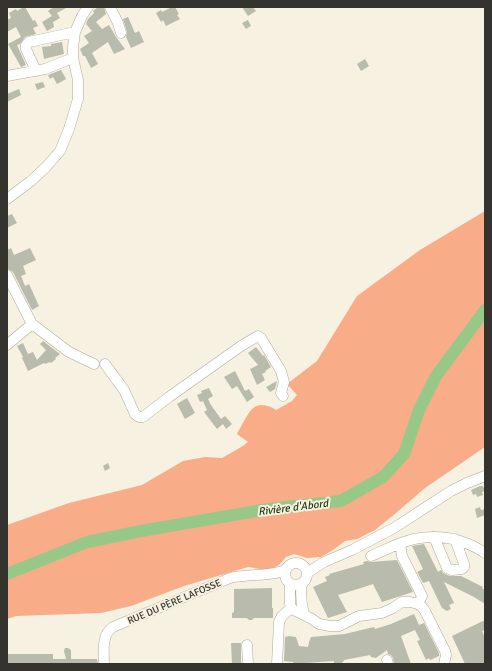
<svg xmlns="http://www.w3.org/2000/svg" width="492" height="671" font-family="Signika,sans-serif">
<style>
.forest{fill:#f8ac87}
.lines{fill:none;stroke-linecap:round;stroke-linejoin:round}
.river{stroke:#97c888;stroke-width:12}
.building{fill:#b9bbac}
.minor-casing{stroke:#afaa9b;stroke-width:11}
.minor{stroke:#fff;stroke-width:10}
.labels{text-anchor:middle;stroke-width:4;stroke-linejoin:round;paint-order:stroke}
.street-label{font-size:10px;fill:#35332d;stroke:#f6f1e1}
.water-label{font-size:11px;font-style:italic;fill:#193a0e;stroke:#f6f1e1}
</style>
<rect width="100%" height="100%" fill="#f6f1e1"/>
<path class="forest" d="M485,211V447L425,488L396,513L375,530L357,539L345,541L333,550L321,557L307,558L294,554L286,557L279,565L271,569L266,570L248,567L184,586L131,606L101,613L16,616L7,619V525L69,503L142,485L183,461L205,457L222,458L243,446L248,442L237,434C240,428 248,413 252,409C259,402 269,405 276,410L292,401L297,395L287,384L317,361L357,296L420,250Z"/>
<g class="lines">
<path class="river" d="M7,574L87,542L141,531L268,509L341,501L383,477L404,454L419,410L436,376L485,310"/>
</g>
<path class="building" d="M24,7H25L33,21L35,20L38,26L33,28L36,34L25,37L20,44L17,45L26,65L21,67L8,44L21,37L16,27L7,32V20L11,18L9,13L16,9L17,11Z
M54,7H68L57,13L60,18L53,22L54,27L47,31L42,22L52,16L48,11Z
M98,7H104L106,14L96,22L102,29L109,25L116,37L125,49L114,54L108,42L92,53L98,64L91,68L85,56H83L80,49L89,43L84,36L92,31L86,24L88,19L94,13L93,11Z
M172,7H175L179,14L177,15L180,19L166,26L163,20L161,22L156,13L161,10L162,12Z
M242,7H253L256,11L248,16Z
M128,17L135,33L139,31L144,42L131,48L126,37L127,32L123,19Z
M248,20L251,26L246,29L242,23Z
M62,42L64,54L44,59L42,47L51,46V44Z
M365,59L369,66L361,71L357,64Z
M61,70L66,79L57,84L53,77L50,79L48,75Z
M43,82L45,87L37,90L35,84Z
M19,89L21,95L7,102V94Z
M12,214L17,223L7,228V216Z
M11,248L14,255L30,248L36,260L23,266L26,274L21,276L25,286L29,284L39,306L32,310L13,272L8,269L7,266V250Z
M43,341L60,354L55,358L56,359L51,363L50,362L45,364L44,363L28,371L22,358L23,357L17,346L23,343L28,354L33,352L37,360L46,350L40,344Z
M256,347L263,356L264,355L271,367L265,371L266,372L262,374L265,380L257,385L250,369L258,365L248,353Z
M235,371L245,391L249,389L254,397L247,402L237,386L232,389L224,377Z
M277,381L275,389L270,392L266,387Z
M209,388L213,396L208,399L211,405L221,419L225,416L232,424L226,429L223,424L217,429L204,412L207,410L203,401L200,402L197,395L202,393L201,391Z
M187,398L195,413L185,419L177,404Z
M108,463L110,468L105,471L103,466Z
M480,486H483L485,491L482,492L483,495L477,497L476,494L473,495L471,490Z
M480,507L481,510L485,509V515L477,518L475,509Z
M424,544L438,572L441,570L443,573L450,576H461L483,587L482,588L485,590V604L474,597L444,582L454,603L449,605L451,609L447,611L442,608L429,581L423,583L417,572L423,569L412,546Z
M397,560L413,592L382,602L373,584L361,588L338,595L347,612L328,618L313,587L327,581L325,577L330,575L329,574L364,564L363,562L367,561L371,562Z
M272,588V608H273V618H254L252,620H249L247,618H232V613L234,612V589Z
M414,614L419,625L424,623L439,653V656L430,660L429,658L426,660L417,641L420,640L415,630L401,636L411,664H394L393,658L391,655L388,654L387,650L376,658L371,657L370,655L344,660L343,662L340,664L334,663V661L305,663L304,664H294L293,662L284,661L285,637L289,636L296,637L299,646L308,647L309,642L311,637L345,634L374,627L375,629L391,624Z
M485,620V630L482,631L485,638V664H465L452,636Z
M231,643H241V664H232Z
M65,648H68L71,650V659H97L98,664H7V654H53V659H66L64,651Z"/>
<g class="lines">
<g class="minor-casing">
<path id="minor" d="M110,7L118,23L121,33
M36,71L26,49V45L29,42L75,32
M7,76L45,69L73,58
M7,199L31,181L46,167L60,151L69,129L78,99V80L73,58V47L75,32L82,16L88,7
M7,275L32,324L69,352L94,364
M7,345L32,324
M105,364L124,390L135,414L139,417H143L169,397L241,346L258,336L261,338L281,371L284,382L281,393L283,396
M434,537L447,568L452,570L462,569L464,567V564L455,539
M400,544L402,556L422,596L418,604
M371,556C385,550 400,542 414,539C439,534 464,539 485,553
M285 574a11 11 0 1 1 22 0a11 11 0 1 1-22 0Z
M307,573L324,562L352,550L394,528L451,491L467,483L485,476
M290,583V603L291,608L294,610L312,619L319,624L330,626H339L359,616L382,613L393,608L402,602H410L418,604L422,607L425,611L445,651L446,655L444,664
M302,583C300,594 301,603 304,614
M247,645L248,664
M387,660L388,664
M104,664C104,652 101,635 113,627L230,578C234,577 238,576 243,576C259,574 270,576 286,570
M277,664L279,622L282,616L291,608"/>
</g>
<use href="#minor" class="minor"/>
</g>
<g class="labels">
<g class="street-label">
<text transform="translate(174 601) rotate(-23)" y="4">RUE DU PÈRE LAFOSSE</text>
</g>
<g class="water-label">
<text transform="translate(293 507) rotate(-7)" y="4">Rivière d'Abord</text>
</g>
</g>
<rect width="492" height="671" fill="none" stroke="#35332d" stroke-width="16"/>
</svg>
